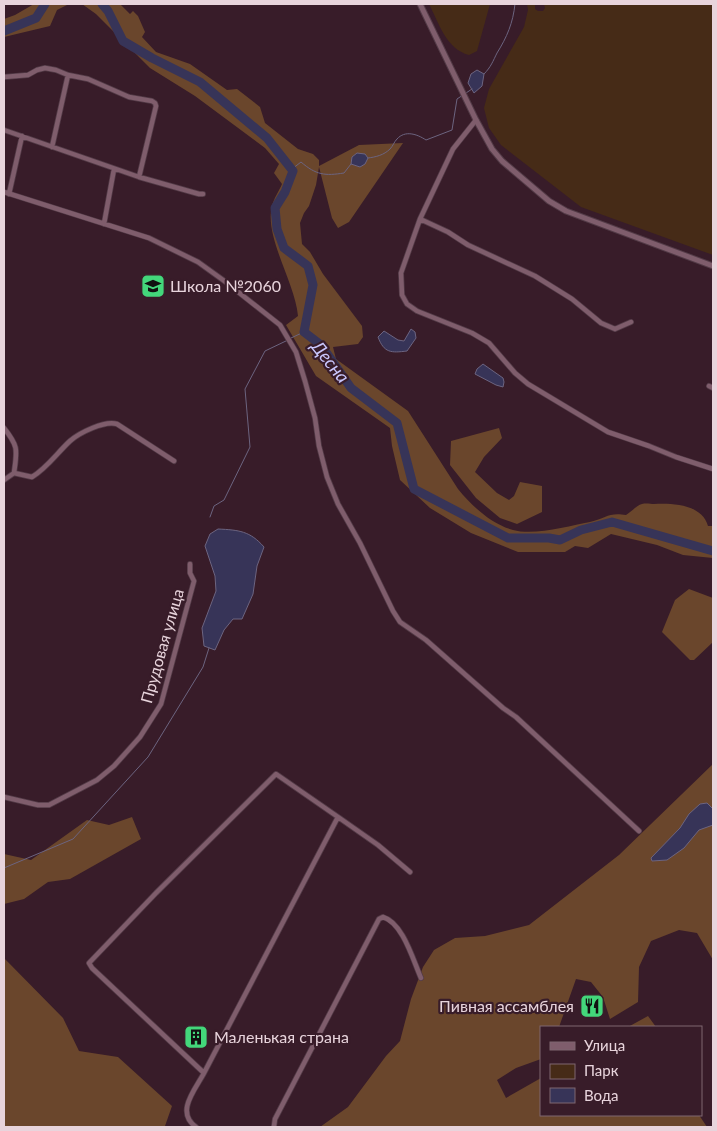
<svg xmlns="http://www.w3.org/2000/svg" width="717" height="1131" font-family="Lato,sans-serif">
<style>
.green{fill:#462b17}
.forest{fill:#6a462c}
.water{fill:#373458;stroke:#6c6480}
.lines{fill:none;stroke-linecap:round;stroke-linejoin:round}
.stream{stroke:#6c6480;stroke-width:1}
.river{stroke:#373458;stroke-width:9}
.minor-casing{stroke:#533b47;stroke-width:6}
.tertiary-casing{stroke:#533b47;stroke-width:7}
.minor{stroke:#7f5d6c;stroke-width:4.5}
.tertiary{stroke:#7f5d6c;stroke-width:5}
.labels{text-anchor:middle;stroke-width:4.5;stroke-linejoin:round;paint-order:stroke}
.poi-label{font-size:16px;fill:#e8d4dc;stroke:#381c29;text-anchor:start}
.street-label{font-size:16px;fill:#e8d4dc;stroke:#381c29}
.water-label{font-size:18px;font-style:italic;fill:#c9c6fc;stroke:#381c29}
</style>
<rect width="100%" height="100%" fill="#381c29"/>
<path class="green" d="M429,4H490L477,51L469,55C446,49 439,23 429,4Z
M527,4H535V9L538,11H543L545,8L544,4H713V255L581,207L501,145L489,128L484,108L489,89L524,27L528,10Z"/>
<path class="forest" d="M34,4H69L57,10L50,26L4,37V19L15,15Z
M82,4H120L130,14L133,11L138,16L145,32L142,37L156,52L190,64L227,90L237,89L260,107L265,123L298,149L313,154L319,160V166L359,145L403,143L349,222L338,228L332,218L319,167L316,185L309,206L304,213L300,223L302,244L310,252L323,274L362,326L363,337L358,344L333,347L336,359L408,411L458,489C472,506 491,524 513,530C534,536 569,526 590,522C606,518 609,512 626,515C631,512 637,505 642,504C646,503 651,504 654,504C672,503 702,504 708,526H713V558L683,555L657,545L611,534L588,548L575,546L565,552H518L471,533L430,508L400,480L392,446L390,428L316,376L286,325L298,316C295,282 264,237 272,206C274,198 279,191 282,184L274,173L279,164L265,148L195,96L150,68L96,14Z
M499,428L502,438L484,457L475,472L497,493L509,500L514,496L520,482L542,486V512L517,524L500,518L476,498L450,465L451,441Z
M689,589L713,598V642L694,660H690L662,632L675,600Z
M713,764V960L697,933L679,930L651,941L639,967L638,1002L610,1019L603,997L591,982L576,979L559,1027H541V1059L516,1068L497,1080L506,1098L541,1078V1115H699L707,1127H320L348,1107L386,1056L400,1041L411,999L423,967L434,950L455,938L485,936L529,925L619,855Z
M132,817L141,839L70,879L48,882L24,899L4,904V854L31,860L87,820L109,825Z
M4,958L63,1018L79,1051L118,1057L172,1106L165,1126L167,1127H4Z
M648,1016L656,1027H628Z"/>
<path class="water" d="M477,70L484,74L482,86L474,93L468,83L471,74Z
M357,153L365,154L368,158L365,164L360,167L351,164L352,157Z
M411,329L415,332L416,338L407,351C391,353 384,353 378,337L384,331L398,340L404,341Z
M483,364L503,378L504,382L503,387L496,385L475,374L477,369Z
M218,529C239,530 250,531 264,547L257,566L253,594L242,619H233L224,630L215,650L204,646L202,628L216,591L215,576L205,546L210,534Z
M707,803L713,809V825L699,830L684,848L667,860L652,861L651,858L680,828L689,814L700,804Z"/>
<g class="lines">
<path class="stream" d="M484,74C491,67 493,61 497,53C507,37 513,23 515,4
M466,93L472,89
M368,158C376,157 384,155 390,149C393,146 394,142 397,139C405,130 417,134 426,140L452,130L457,99L463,95
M292,169L301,162C316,175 325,176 344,173L351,164
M291,338L304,332
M210,517L214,506L224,500L250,447L245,389L265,351L288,340
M4,868L73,839L148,757L203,667L209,648"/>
<path class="river" d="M102,4L108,11L123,41L152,58L200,82L267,138L293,171L285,192L275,208L277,229L284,248L308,266L313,285L304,332L321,345L351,388L397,423L414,489L508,538H549L560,540L581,530L612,522L713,551
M4,31L36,18L45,4"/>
<g class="minor-casing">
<path id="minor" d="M4,77L28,75L37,70L45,68L56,70L68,75
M476,120L453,149L420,219L401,273L402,295L407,304L417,311L472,333L489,343L515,373L528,384L608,432L649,446L676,457L713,469
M4,130L139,177L199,194H203
M52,147L68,75L88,79L129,97L152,101L155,103L156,106L139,177
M4,192L149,238L198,262L223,280L280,325L296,352L305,381L315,418L319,446L327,477L338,504L360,543L393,611L400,622L426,640L503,708L516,717L639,831
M9,194L22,136
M420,219L448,232L468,245L535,276L572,299L601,323L615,329L631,322
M104,224L114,169
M709,386L713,388
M4,428C19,447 17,450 14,473L32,477C47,468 57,453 70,441C79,433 105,420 117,424L174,461
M4,480L14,473
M4,797L38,805H49L97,780L114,766L140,737L161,704L194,581L190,573V564
M338,817L378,845L410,872
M274,1126L275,1119L379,919L383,917C403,923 413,960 421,978
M196,1127C175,1112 195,1090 204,1073L338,817L276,774L156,893L89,963L92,968L204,1073"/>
</g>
<g class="tertiary-casing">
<path id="tertiary" d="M420,4L476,120L492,149L502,161L549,201L566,211L713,266"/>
</g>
<use href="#minor" class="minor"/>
<use href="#tertiary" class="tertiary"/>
</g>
<defs>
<g id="school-square" transform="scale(1.25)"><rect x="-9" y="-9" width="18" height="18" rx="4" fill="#43d77b" stroke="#381c29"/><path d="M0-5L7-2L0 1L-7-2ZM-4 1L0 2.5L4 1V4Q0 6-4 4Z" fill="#111"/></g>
<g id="restaurant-square" transform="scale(1.25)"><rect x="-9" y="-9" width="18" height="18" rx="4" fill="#43d77b" stroke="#381c29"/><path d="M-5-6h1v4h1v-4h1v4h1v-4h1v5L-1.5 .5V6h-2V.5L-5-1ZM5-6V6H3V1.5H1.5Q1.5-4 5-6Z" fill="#111"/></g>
<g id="building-square" transform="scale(1.25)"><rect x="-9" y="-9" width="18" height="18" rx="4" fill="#43d77b" stroke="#381c29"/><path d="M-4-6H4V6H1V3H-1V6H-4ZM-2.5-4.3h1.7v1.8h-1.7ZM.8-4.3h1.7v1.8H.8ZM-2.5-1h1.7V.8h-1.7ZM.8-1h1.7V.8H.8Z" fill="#111"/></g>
</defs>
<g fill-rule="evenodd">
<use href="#school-square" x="153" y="286"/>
<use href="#restaurant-square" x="592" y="1006"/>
<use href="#building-square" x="196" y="1037"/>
</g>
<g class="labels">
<g class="poi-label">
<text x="170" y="292">Школа №2060</text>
<text x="574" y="1012" text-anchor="end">Пивная ассамблея</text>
<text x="214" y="1043">Маленькая страна</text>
</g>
<g class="street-label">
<text transform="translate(162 646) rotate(-74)" y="6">Прудовая улица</text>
</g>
<g class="water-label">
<text transform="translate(330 362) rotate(51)" y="6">Десна</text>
</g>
</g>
<rect width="717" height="1131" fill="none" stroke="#e8d4dc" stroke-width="10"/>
<rect x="540" y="1026" width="162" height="90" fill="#381c29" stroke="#7e6671"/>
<rect x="550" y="1042" width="25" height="8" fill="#7f5d6c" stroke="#7e6671"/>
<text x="584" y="1051" font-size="15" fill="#e8d4dc">Улица</text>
<rect x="550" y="1064" width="25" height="15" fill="#462b17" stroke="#7e6671"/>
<text x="584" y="1076" font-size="15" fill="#e8d4dc">Парк</text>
<rect x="550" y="1088" width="25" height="15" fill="#373458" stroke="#7e6671"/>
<text x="584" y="1101" font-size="15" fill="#e8d4dc">Вода</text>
</svg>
